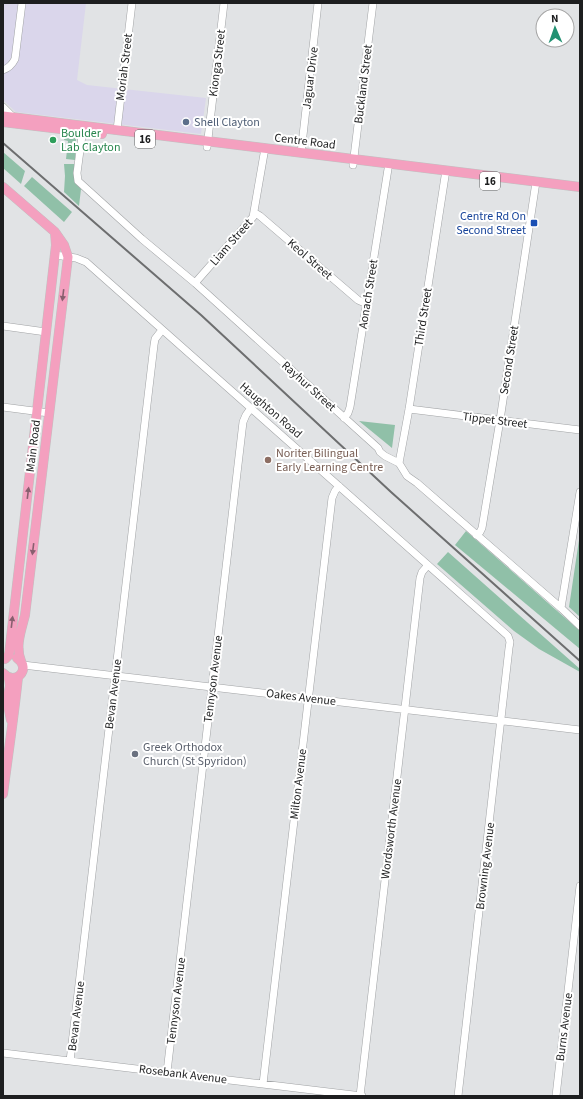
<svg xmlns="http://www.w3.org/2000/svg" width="583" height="1099" font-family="'Source Sans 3',sans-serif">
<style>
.commercial{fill:#dad6eb}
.green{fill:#90c0a8}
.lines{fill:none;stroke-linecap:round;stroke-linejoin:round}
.minor-casing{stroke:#a1a3a5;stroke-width:8}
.major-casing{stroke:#c0c0c0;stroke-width:10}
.minor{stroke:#fff;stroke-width:7}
.major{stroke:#f4a0bf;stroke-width:9}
.rail{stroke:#6d6e6f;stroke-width:2}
.oneway{fill:#885f6f}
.service-dot{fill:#5c6f8a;stroke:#fff;stroke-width:1.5}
.leisure-dot{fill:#2e9e5b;stroke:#fff;stroke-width:1.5}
.transit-dot{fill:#1a4fb4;stroke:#fff;stroke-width:1.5}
.education-dot{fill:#8d6e63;stroke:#fff;stroke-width:1.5}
.worship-dot{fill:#6b7280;stroke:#fff;stroke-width:1.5}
.labels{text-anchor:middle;stroke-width:4;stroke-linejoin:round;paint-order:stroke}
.shield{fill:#fff;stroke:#616262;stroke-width:1}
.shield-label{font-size:11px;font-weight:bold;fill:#1d1e1f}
.street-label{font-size:12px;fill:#1d1e1f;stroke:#fff}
.service-label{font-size:12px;fill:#4e5e75;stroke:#fff;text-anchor:start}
.leisure-label{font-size:12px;fill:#27864d;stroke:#fff;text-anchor:start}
.transit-label{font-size:12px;fill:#164399;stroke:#fff;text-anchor:end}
.education-label{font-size:12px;fill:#785e54;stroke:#fff;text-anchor:start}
.worship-label{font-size:12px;fill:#5b616d;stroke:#fff;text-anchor:start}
</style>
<rect width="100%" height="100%" fill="#e1e3e5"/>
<path class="commercial" d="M3,3H86L77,80L87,85L206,98L201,134L16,112L3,100Z"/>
<path class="green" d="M65,136L75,137L76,140L75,160L66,159L68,141L64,140Z
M3,152L25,171L21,184L3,168Z
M64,164H74V181L81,189L79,206L64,192L65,176Z
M32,177L72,212L64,222L24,186Z
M359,421L395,425L392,448Z
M466,531L580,631V649L455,545Z
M580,533V617L569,607Z
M448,552L580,669V672L539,649L514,631L437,564Z"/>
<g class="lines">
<g class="minor-casing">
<path id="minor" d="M3,70C9,68 12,65 15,59L22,3
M3,107L13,117
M83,128L77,173L78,181L142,239L195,283L378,448L380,452L385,456L399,463L407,476L417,483L561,608L580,626
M117,130L132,3
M207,147L224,3
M301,153L318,3
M353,165L373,3
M255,213L260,216L358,300L367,304
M55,255L76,258L86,262L508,636L510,642L509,648L458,1096
M195,283L253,217L265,148
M3,326L46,332
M3,407L49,413
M409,409L580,430
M344,418L348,413L350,407L388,169
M399,463L409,409L446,170
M476,535L480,532L482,528L500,420L536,182
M561,608L580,492
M23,665L580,730
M3,1053L362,1096
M70,1061L154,345L155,339L162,330
M167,1072L243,422L246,415L251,408
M263,1084L332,498L335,491L339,486
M360,1096L420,578L422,572L428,565
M556,1096L580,886"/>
</g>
<g class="major-casing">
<path id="major" d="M3,116L580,187
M3,122L102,134
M3,187L55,232L64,245L68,257L25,615C21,631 15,646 21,661
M5,659L9,655L56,245L55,232
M3,673C16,687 32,668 17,658
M9,678L10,686L7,700L11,720
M3,794C8,755 14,716 18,677"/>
</g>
<use href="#minor" class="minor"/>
<use href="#major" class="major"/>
<path class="rail" d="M3,143L201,315L391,492L580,661"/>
</g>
<defs><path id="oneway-solid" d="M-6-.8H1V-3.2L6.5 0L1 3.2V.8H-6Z"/></defs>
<g class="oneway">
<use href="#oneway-solid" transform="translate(63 295) rotate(97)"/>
<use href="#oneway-solid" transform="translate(28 493) rotate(-83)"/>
<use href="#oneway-solid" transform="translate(33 549) rotate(97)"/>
<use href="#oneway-solid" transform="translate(12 622) rotate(-83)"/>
</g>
<circle class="service-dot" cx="186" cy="122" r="4"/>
<circle class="leisure-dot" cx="53" cy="140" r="4"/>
<rect class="transit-dot" x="530" y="219" width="8" height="8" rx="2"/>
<circle class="education-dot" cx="268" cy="460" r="4"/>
<circle class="worship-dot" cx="135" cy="754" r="4"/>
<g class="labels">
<g class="shield">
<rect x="135" y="130" width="20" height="18" rx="3"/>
<rect x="480" y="172" width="20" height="18" rx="3"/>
</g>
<g class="shield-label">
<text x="145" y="143">16</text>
<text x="490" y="185">16</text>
</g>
<g class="street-label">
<text transform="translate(217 63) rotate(-83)" y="4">Kionga Street</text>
<text transform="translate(124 67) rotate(-83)" y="4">Moriah Street</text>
<text transform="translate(310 78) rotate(-83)" y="4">Jaguar Drive</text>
<text transform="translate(363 84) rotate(-83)" y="4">Buckland Street</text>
<text transform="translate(305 141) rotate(7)" y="4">Centre Road</text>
<text transform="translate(231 242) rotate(-49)" y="4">Liam Street</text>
<text transform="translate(310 259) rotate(41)" y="4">Keol Street</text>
<text transform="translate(368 294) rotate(-81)" y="4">Aonach Street</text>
<text transform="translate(423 317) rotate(-81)" y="4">Third Street</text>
<text transform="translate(509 360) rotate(-81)" y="4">Second Street</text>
<text transform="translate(309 386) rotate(42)" y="4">Rayhur Street</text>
<text transform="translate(271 410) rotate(41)" y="4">Haughton Road</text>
<text transform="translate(495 420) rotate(7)" y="4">Tippet Street</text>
<text transform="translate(33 446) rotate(-83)" y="4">Main Road</text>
<text transform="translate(213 679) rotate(-83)" y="4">Tennyson Avenue</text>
<text transform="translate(113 694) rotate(-83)" y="4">Bevan Avenue</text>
<text transform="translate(301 697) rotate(7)" y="4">Oakes Avenue</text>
<text transform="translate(298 784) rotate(-83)" y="4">Milton Avenue</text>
<text transform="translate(391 829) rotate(-83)" y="4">Wordsworth Avenue</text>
<text transform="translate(485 866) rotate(-83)" y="4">Browning Avenue</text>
<text transform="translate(176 1001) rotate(-83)" y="4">Tennyson Avenue</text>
<text transform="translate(76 1016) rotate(-83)" y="4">Bevan Avenue</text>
<text transform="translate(564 1027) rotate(-83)" y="4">Burns Avenue</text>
<text transform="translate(183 1074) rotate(7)" y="4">Rosebank Avenue</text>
</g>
<g class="service-label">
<text x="194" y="126">Shell Clayton</text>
</g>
<g class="leisure-label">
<text x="61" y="137">Boulder<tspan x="61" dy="14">Lab Clayton</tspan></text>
</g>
<g class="transit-label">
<text x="526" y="220">Centre Rd On<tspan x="526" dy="14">Second Street</tspan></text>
</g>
<g class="education-label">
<text x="276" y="457">Noriter Bilingual<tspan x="276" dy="14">Early Learning Centre</tspan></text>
</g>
<g class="worship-label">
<text x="143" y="751">Greek Orthodox<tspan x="143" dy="14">Church (St Spyridon)</tspan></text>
</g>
</g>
<rect width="583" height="1099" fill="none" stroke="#1d1e1f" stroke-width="8"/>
<g transform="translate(555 28) rotate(358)"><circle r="19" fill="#ffffff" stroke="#a5a5a5"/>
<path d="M0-3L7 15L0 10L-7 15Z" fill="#229172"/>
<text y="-6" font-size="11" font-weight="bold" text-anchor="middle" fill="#1d1e1f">N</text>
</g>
</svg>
